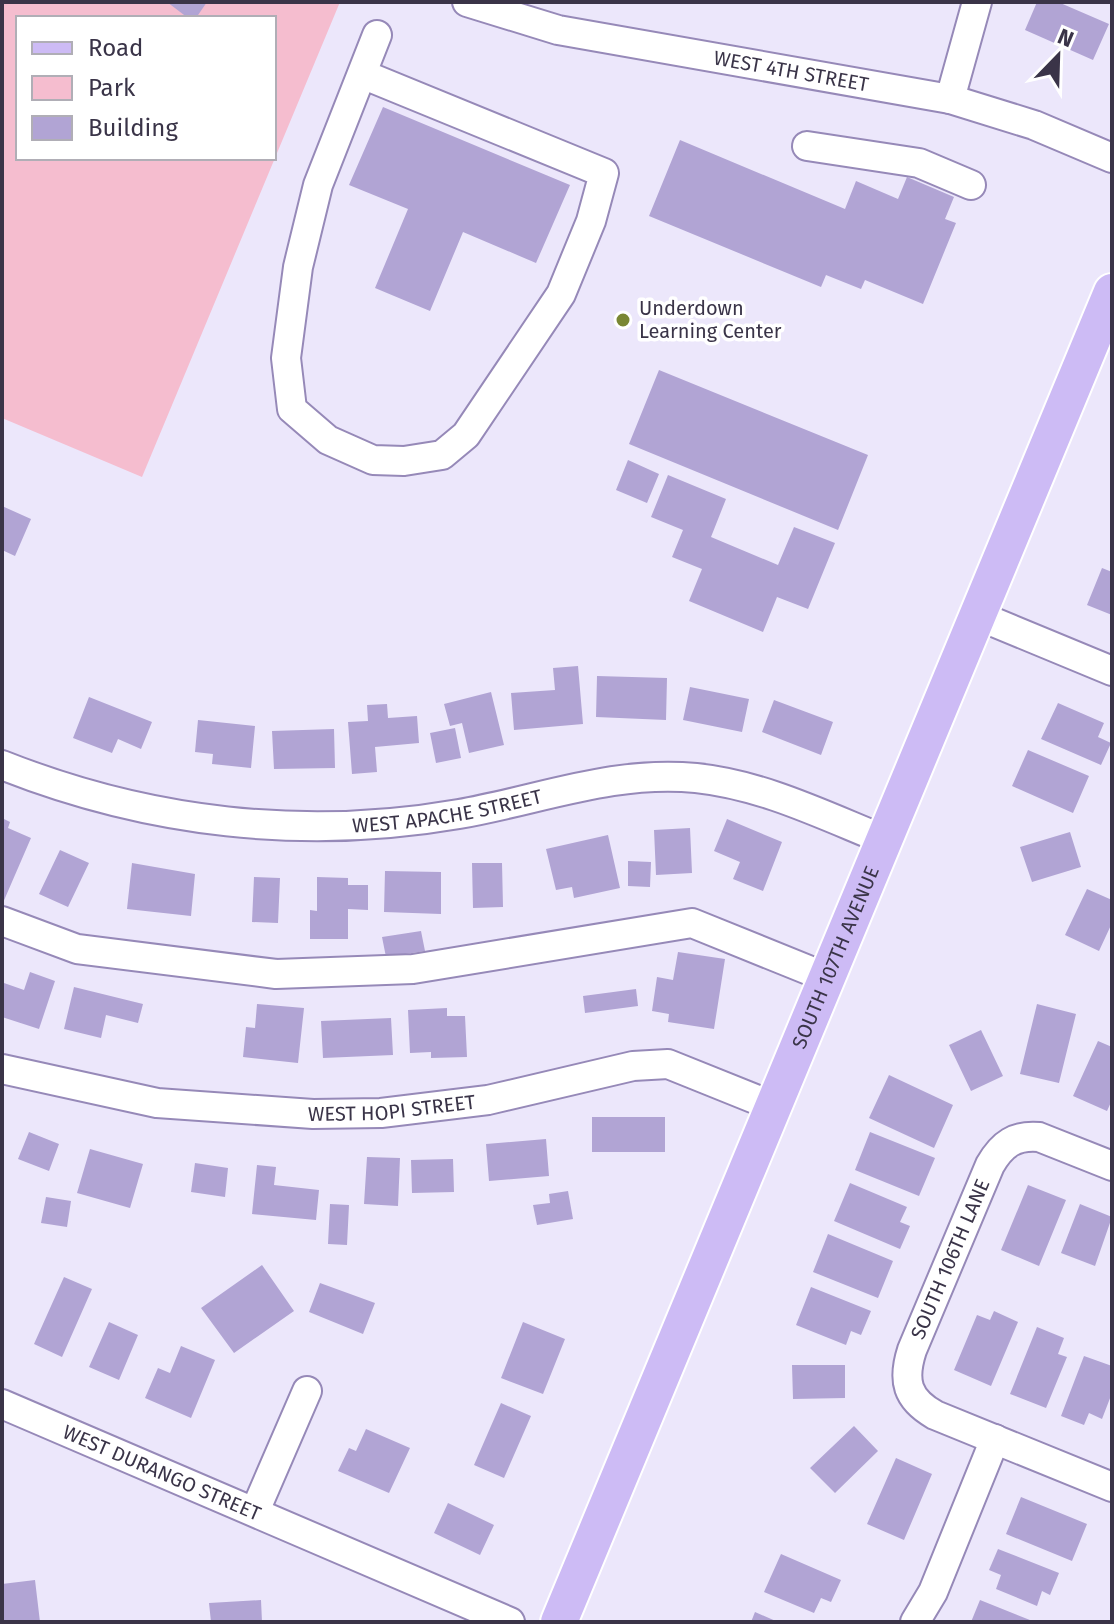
<svg xmlns="http://www.w3.org/2000/svg" width="1114" height="1624" font-family="'Fira Sans',sans-serif">
<style>
.green{fill:#f5bdcf;fill-rule:evenodd}
.building{fill:#b1a4d4}
.lines{fill:none;stroke-linecap:round;stroke-linejoin:round}
.minor-casing{stroke:#9689b8;stroke-width:32}
.major-casing{stroke:#fff;stroke-width:40}
.minor{stroke:#fff;stroke-width:28}
.major{stroke:#cdbbf5;stroke-width:36}
.poi-dot{fill:#798633;stroke:#fff;stroke-width:3}
.labels{text-anchor:middle;stroke-width:7;stroke-linejoin:round;paint-order:stroke}
.street-label{font-size:20px;fill:#3a3448;stroke:#fff}
.poi-label{font-size:20px;fill:#3a3448;stroke:#fff;text-anchor:start}
</style>
<rect width="100%" height="100%" fill="#ece7fb"/>
<path class="green" d="M2,2H340L142,477L2,418ZM18,18H274V158H18Z"/>
<path class="building" d="M167,2H207L196,18H188Z
M1037,2H1058L1109,24L1093,60L1025,30Z
M383,107L570,185L536,263L463,232L430,311L375,288L408,209L349,185Z
M680,140L845,209L856,181L898,199L907,177L954,197L945,219L956,223L923,304L865,280L861,289L826,275L821,287L649,216Z
M659,370L868,455L838,530L629,444Z
M628,460L659,474L647,503L616,490Z
M668,475L726,499L711,537L778,565L794,527L835,543L808,609L777,597L763,632L689,601L702,569L672,557L683,530L651,517Z
M2,506L31,519L15,556L2,550Z
M1102,568L1112,572V615L1087,605Z
M578,666L583,724L514,730L511,693L555,690L553,668Z
M597,676L667,678L666,720L596,717Z
M690,687L749,699L742,732L683,720Z
M491,692L504,745L469,753L462,723L450,726L444,704Z
M89,697L152,722L141,749L118,739L112,753L73,738Z
M774,700L833,722L821,755L762,732Z
M1058,703L1104,723L1098,737L1111,743L1101,765L1041,739Z
M387,704L388,718L417,716L419,743L375,747L377,772L352,774L348,722L368,721L367,705Z
M198,720L255,726L251,768L212,764L213,754L195,752Z
M455,728L461,758L436,763L430,733Z
M334,729L335,768L274,769L272,731Z
M1028,750L1089,776L1073,813L1012,786Z
M2,818L10,822L8,828L31,838L2,905Z
M727,819L782,842L763,891L733,879L740,862L714,851Z
M690,828L692,873L656,875L654,830Z
M1070,832L1081,867L1032,882L1020,847Z
M608,835L620,888L574,898L572,887L556,890L546,849Z
M60,850L89,863L68,907L39,894Z
M628,861L651,862L650,887L628,886Z
M132,863L195,874L191,916L127,909Z
M472,863H502L503,907L473,908Z
M385,871L441,872V914L384,912Z
M254,877L280,878L278,923L252,922Z
M317,877L348,878V885H368V910L348,909V939H310V910L317,911Z
M1087,889L1112,900V923L1099,951L1065,935Z
M421,931L425,951L386,957L382,937Z
M678,952L725,959L714,1029L668,1022L669,1014L652,1011L657,977L673,980Z
M30,972L55,981L39,1029L2,1017L4,983L24,990Z
M74,987L143,1004L138,1023L106,1015L101,1038L64,1029Z
M636,989L638,1006L585,1013L583,996Z
M257,1004L304,1008L298,1063L243,1057L246,1027L255,1028Z
M1037,1004L1076,1014L1059,1083L1020,1074Z
M447,1008V1016H465L467,1057L431,1058V1052L410,1053L408,1010Z
M391,1018L393,1055L323,1058L321,1021Z
M981,1030L1003,1076L971,1091L949,1045Z
M1098,1041L1112,1047V1100L1107,1111L1073,1096Z
M889,1075L953,1105L934,1148L869,1118Z
M592,1117H665V1152H592Z
M29,1132L59,1144L49,1171L18,1159Z
M870,1132L935,1158L919,1196L855,1170Z
M546,1139L549,1176L489,1181L486,1144Z
M90,1149L143,1164L130,1208L77,1193Z
M367,1157L400,1158L398,1206L364,1204Z
M453,1159L454,1192L412,1193L411,1160Z
M195,1163L228,1168L225,1197L191,1192Z
M257,1165L276,1167L274,1185L319,1190L316,1220L252,1214Z
M850,1183L907,1207L900,1222L910,1226L900,1249L834,1221Z
M1028,1185L1066,1200L1039,1266L1001,1250Z
M568,1191L573,1219L537,1225L533,1205L550,1203L549,1194Z
M46,1197L71,1201L67,1227L41,1223Z
M330,1204L349,1205L347,1245L328,1244Z
M1080,1204L1112,1217L1095,1266L1061,1253Z
M828,1234L893,1261L878,1298L813,1272Z
M262,1265L294,1311L234,1353L201,1308Z
M64,1277L92,1289L62,1357L34,1344Z
M320,1283L375,1303L363,1334L309,1312Z
M811,1287L871,1311L861,1335L851,1331L846,1345L796,1325Z
M994,1311L1018,1322L991,1386L954,1370L977,1315L990,1320Z
M109,1322L138,1335L119,1380L89,1367Z
M523,1322L565,1339L543,1394L501,1378Z
M1037,1327L1064,1338L1058,1354L1067,1357L1046,1408L1010,1394Z
M181,1346L215,1360L191,1418L145,1398L158,1368L170,1373Z
M1084,1356L1112,1366V1393L1102,1419L1089,1413L1084,1425L1061,1416Z
M792,1365H845V1398L793,1399Z
M501,1403L531,1416L504,1478L474,1465Z
M854,1426L878,1451L835,1493L810,1468Z
M366,1429L410,1448L389,1493L338,1471L349,1448L356,1451Z
M896,1458L932,1474L904,1540L867,1524Z
M1021,1497L1087,1524L1072,1561L1006,1534Z
M448,1503L494,1525L480,1555L434,1533Z
M998,1549L1059,1573L1050,1595L1042,1591L1037,1606L996,1589L1001,1575L989,1570Z
M781,1554L841,1580L831,1602L821,1598L814,1613L764,1592Z
M35,1580L40,1622H2V1584Z
M261,1600L262,1622H211L209,1603Z
M980,1600L1035,1622H971Z
M755,1612L778,1622H751Z"/>
<g class="lines">
<g class="minor-casing">
<g id="minor">
<path id="s1" d="M467,2L558,30L950,99L1034,125L1112,158"/>
<path d="M362,74L604,173L591,221L561,294L466,435L442,455L404,461L373,460L328,440L292,409L286,358L298,267L318,185L377,35"/>
<path d="M950,99L977,2"/>
<path d="M807,146L919,163L971,185"/>
<path d="M979,616L1112,671"/>
<path id="s2" d="M2,765C148,823 304,841 459,814C540,800 612,770 696,778C763,785 823,815 885,840"/>
<path d="M2,921L77,949L276,974L413,969L692,923L828,978"/>
<path id="s3" d="M2,1069L157,1103L313,1114L381,1113L488,1100L633,1066L668,1064L775,1107"/>
<path d="M1112,1166L1039,1137C1015,1135 1002,1144 990,1165L912,1350C902,1381 907,1399 935,1415L1112,1487"/>
<path id="s4" d="M2,1404L510,1622"/>
<path d="M255,1511L307,1391"/>
<path d="M915,1622L933,1592L995,1439"/>
</g>
</g>
<g class="major-casing">
<g id="major">
<path id="s5" d="M559,1622L1112,292"/>
</g>
</g>
<use href="#minor" class="minor"/>
<use href="#major" class="major"/>
</g>
<circle class="poi-dot" cx="623" cy="320" r="8"/>
<g class="labels">
<g class="street-label">
<text dy="7" stroke="none"><textPath href="#s1" startOffset="332">WEST 4TH STREET</textPath></text>
<text dy="7" stroke="none"><textPath href="#s2" startOffset="454">WEST APACHE STREET</textPath></text>
<text dy="7" stroke="none"><textPath href="#s5" startOffset="720">SOUTH 107TH AVENUE</textPath></text>
<text dy="7" stroke="none"><textPath href="#s3" startOffset="394">WEST HOPI STREET</textPath></text>
<text transform="translate(950 1259) rotate(-67)" y="7">SOUTH 106TH LANE</text>
<text dy="7" stroke="none"><textPath href="#s4" startOffset="174">WEST DURANGO STREET</textPath></text>
</g>
<g class="poi-label">
<text x="639" y="315">Underdown<tspan x="639" dy="23">Learning Center</tspan></text>
</g>
</g>
<rect width="1114" height="1624" fill="none" stroke="#3a3448" stroke-width="8"/>
<rect x="16" y="16" width="260" height="144" fill="#ffffff" stroke="#b0aeb6" stroke-width="2"/>
<rect x="32" y="42" width="40" height="12" fill="#cdbbf5" stroke="#b0aeb6" stroke-width="2"/>
<text x="88" y="56" font-size="24" fill="#3a3448">Road</text>
<rect x="32" y="76" width="40" height="24" fill="#f5bdcf" stroke="#b0aeb6" stroke-width="2"/>
<text x="88" y="96" font-size="24" fill="#3a3448">Park</text>
<rect x="32" y="116" width="40" height="24" fill="#b1a4d4" stroke="#b0aeb6" stroke-width="2"/>
<text x="88" y="136" font-size="24" fill="#3a3448">Building</text>
<g transform="translate(1058 56) rotate(23)" stroke="#ffffff" stroke-width="6" paint-order="stroke">
<path d="M0-6L14 30L0 20L-14 30Z" fill="#3a3448"/>
<text y="-12" font-size="22" font-weight="bold" text-anchor="middle" fill="#3a3448">N</text>
</g>
</svg>
